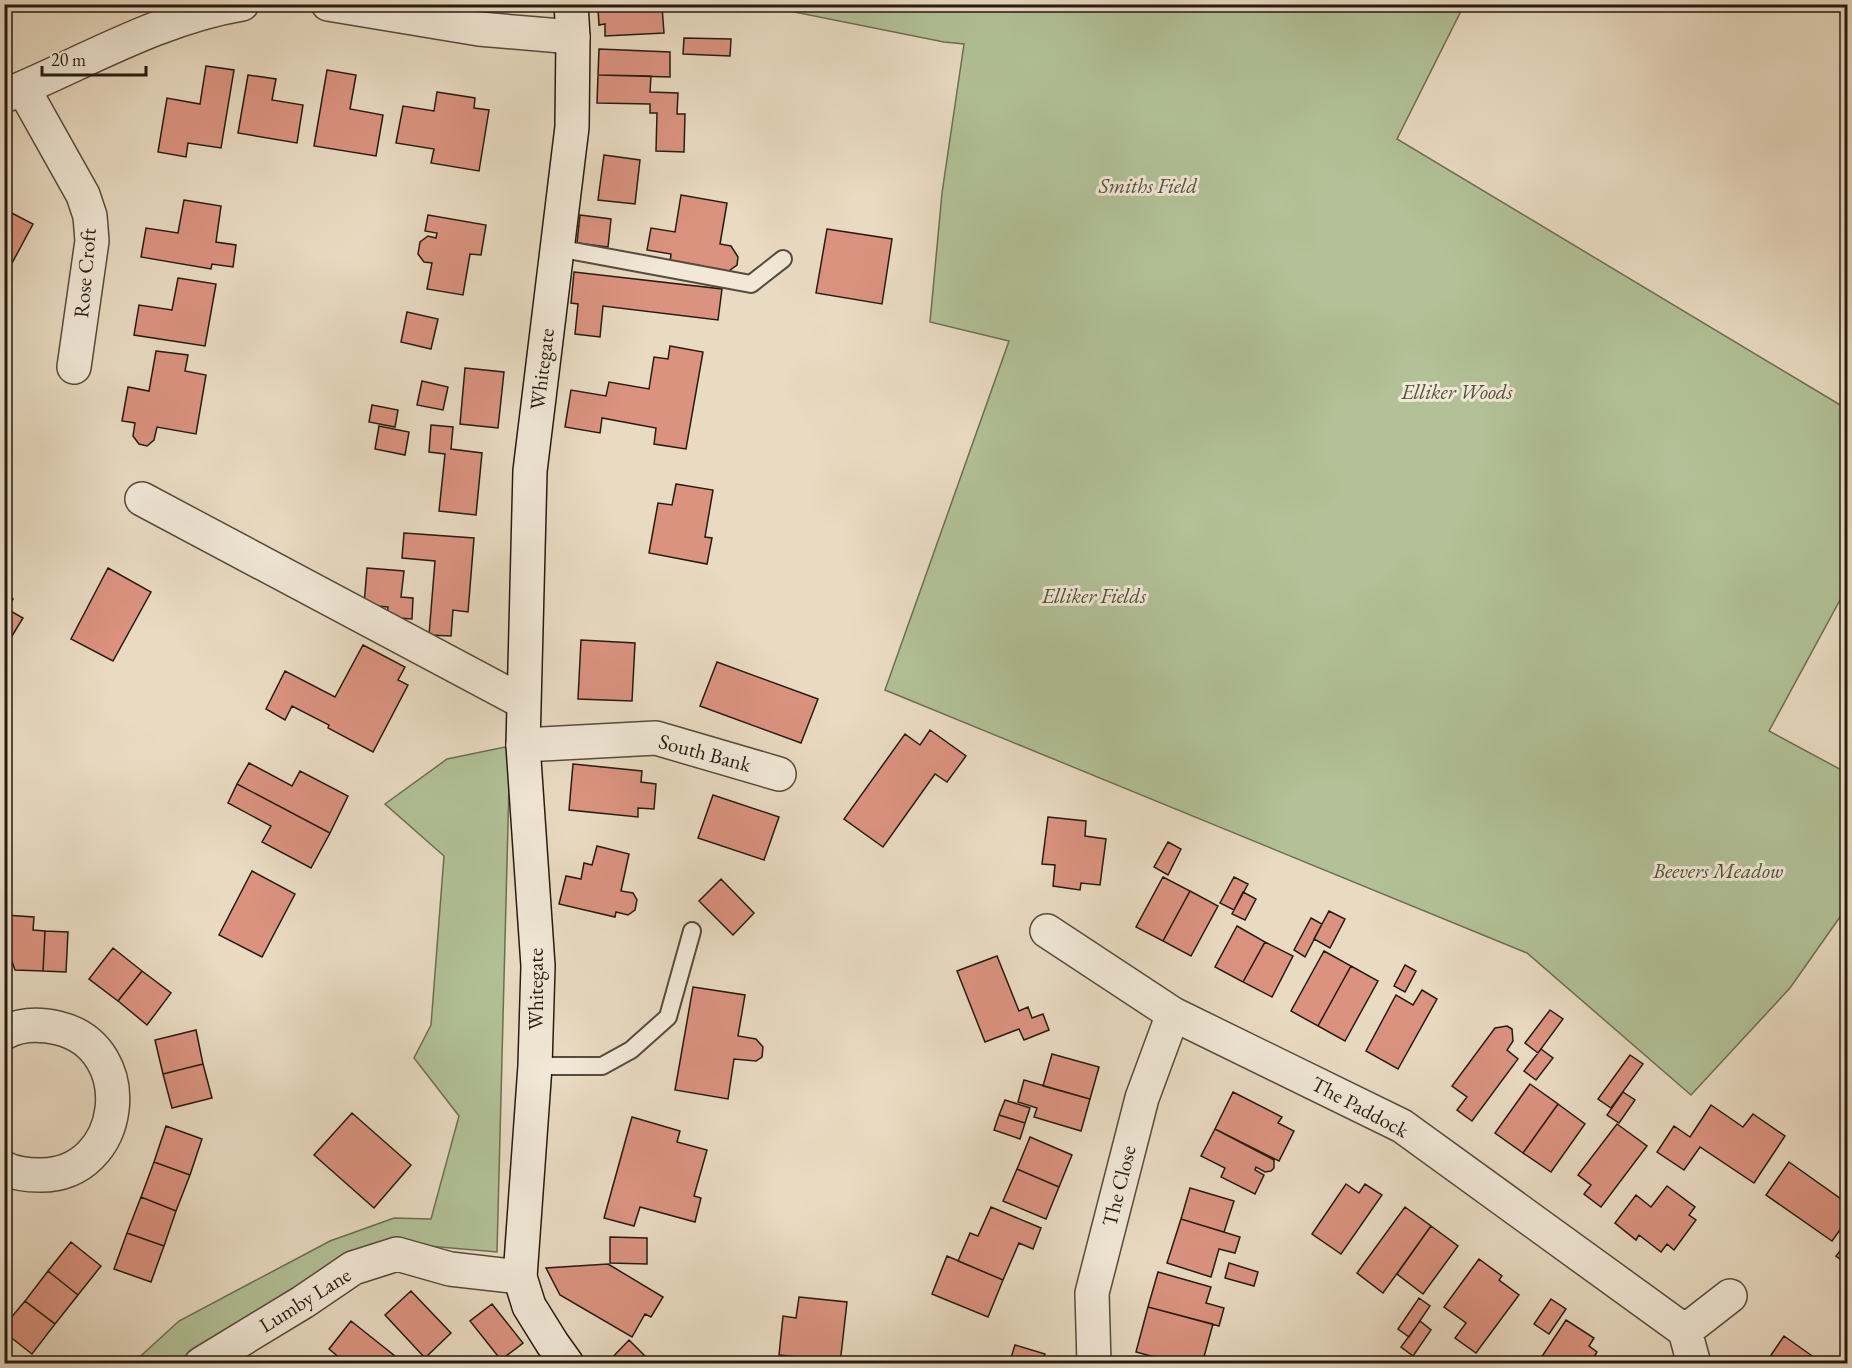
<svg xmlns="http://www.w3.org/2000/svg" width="1852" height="1368" font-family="'EB Garamond',serif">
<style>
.green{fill:#b2c197;stroke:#6c6e54;stroke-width:1.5}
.building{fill:#db9380;stroke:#261b11;stroke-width:1.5}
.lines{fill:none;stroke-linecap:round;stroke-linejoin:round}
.lane-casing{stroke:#574b3d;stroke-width:20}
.street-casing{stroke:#574b3d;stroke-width:36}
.secondary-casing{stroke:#261b11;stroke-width:36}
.lane{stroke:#f1e8d7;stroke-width:16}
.street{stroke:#f1e8d7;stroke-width:33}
.secondary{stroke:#f1e8d7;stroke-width:33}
.labels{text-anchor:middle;stroke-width:6;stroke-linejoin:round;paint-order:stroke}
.park-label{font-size:21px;font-style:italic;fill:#504d39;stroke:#f1e8d7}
.street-label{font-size:21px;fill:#261b11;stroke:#f1e8d7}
</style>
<rect width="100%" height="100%" fill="#e9dbc2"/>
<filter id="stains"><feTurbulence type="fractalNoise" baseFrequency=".00333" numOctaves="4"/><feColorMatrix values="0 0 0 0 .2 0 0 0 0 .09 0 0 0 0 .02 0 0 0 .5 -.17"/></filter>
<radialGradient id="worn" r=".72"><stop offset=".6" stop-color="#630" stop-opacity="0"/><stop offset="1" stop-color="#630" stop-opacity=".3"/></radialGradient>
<path class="green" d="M764,5H1464L1397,139L1847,409V587L1769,731L1847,773V907L1790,988L1691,1095L1527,953L885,690L1009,341L930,322L942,193L964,44L944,42L764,6Z
M510,746L497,1252L382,1242L178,1363L132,1364L179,1321L330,1241L394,1218L431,1219L459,1116L414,1058L431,1025L444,856L385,804L447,759Z"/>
<path class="building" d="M597,4H649V7L598,9Z
M662,6L664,33L605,36V24L599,25L598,9Z
M684,38L731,39L730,56L683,54Z
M599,49L670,52V77L598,75Z
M206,66L234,70L221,148L188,143L186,157L158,152L167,98L200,104Z
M327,70L356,75L350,109L383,115L376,156L314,146Z
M248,75L276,79L272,100L303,105L297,143L238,133Z
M598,75L651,76L650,92L678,93L677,114H685L684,152L656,151L657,113H650V104L597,103Z
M437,92L475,98L474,108L489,110L479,171L431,163L434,149L396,143L403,106L434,111Z
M604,155L640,160L635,204L598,200Z
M681,195L727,203L720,244L731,246L738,257L737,265L726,273L670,263L671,254L647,250L651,228L675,232Z
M184,200L221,206L216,242L236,245L233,267L212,264L211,269L141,257L146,228L178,233Z
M4,209L33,224L4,278Z
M428,215L486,225L481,255L470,254L463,295L427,289L432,263L424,262L418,254L420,242L428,236L436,238L437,233L425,231Z
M580,215L611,219L608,247L577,243Z
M827,229L892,239L882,304L816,293Z
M574,272L722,289L718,320L603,306L600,337L575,334L578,304L571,303Z
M178,278L216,284L205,346L134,335L139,305L172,310Z
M407,312L438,319L431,349L401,342Z
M670,346L703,352L686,449L654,444L656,428L602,418L600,433L565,427L571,390L606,396L609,382L649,389L654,357L668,359Z
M156,351L188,355L185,371L206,375L196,434L157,427L154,440L147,446L139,444L133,436L135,423L122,421L128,387L149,391Z
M465,368L504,372L498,428L460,424Z
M422,381L448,387L443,410L417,405Z
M372,405L398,410L395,427L369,422Z
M431,425L453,427L451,449L482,453L476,515L439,511L445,454L429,452Z
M379,426L409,432L405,455L375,449Z
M676,484L713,490L705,537L712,538L707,564L649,553L658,503L672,505Z
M404,533L474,538L468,612L453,610L451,636L429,635L435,561L402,558Z
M108,568L151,592L113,661L71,639Z
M367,568L404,571L401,597L413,598L412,619L387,617L388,607L364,605Z
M4,593L13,599L7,609L23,618L4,649Z
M581,640L635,643L632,701L578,699Z
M363,645L405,667L398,680L408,685L373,752L328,728L329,725L292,706L285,720L266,709L285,671L335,697Z
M717,662L818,699L801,743L700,706Z
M930,730L966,756L947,782L935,774L883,847L844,819L905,734L920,745Z
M249,763L292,786L300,771L348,796L330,833L237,784Z
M573,764L642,771L641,782L656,784L654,809L638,808V817L569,810Z
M237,784L330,833L311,868L262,842L271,826L228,803Z
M713,795L779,817L764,860L698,838Z
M1048,817L1086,821L1085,836L1106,839L1100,885L1081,883L1080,890L1053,886L1055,865L1042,864Z
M1168,842L1181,849L1168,875L1154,867Z
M597,846L629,854L621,891L633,893L637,900L635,910L628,915L616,912L615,917L559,904L566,876L581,879L584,863L592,865Z
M252,871L295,894L262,957L219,935Z
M1163,877L1190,891L1163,941L1136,927Z
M1234,877L1248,884L1234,910L1220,903Z
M721,879L754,913L733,935L699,901Z
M1190,891L1218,906L1191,956L1163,941Z
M1243,892L1256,899L1245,920L1232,914Z
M1329,911L1345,919L1330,948L1314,939Z
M5,915L34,917L33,930L45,931L43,971L15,970L4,939Z
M1311,918L1322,924L1305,957L1294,950Z
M1237,926L1265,942L1243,982L1215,967Z
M45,931L68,932L66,972L43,971Z
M1265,942L1293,956L1272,997L1243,982Z
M113,948L142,971L118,1001L89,979Z
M1324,951L1351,966L1318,1026L1291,1011Z
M997,956L1019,1011L1028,1007L1032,1018L1043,1014L1049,1030L1024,1040L1019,1029L985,1042L957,971Z
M1405,965L1416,971L1405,992L1394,986Z
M1351,966L1378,981L1345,1041L1318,1026Z
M142,971L171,993L147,1025L118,1001Z
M693,987L745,995L738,1036L756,1039L763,1047L762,1057L756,1061L734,1059L728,1099L675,1090Z
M1422,990L1437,999L1398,1069L1366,1051L1396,995L1413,1005Z
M1550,1010L1563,1019L1538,1053L1525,1043Z
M1507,1026L1512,1029L1513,1041L1507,1050L1518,1059L1472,1121L1457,1110L1467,1097L1452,1086L1495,1028Z
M196,1030L203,1064L163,1074L155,1040Z
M1541,1049L1553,1058L1536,1080L1524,1071Z
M1052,1054L1099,1067L1090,1099L1043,1086Z
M1630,1055L1643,1064L1611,1108L1598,1099Z
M203,1064L212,1098L172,1108L163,1074Z
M1024,1080L1090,1099L1081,1131L1034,1117L1037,1108L1018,1102Z
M1530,1084L1558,1104L1523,1153L1495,1133Z
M1233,1092L1282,1117L1278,1123L1294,1131L1279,1161L1215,1129Z
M1623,1092L1635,1100L1619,1123L1607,1115Z
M1005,1100L1030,1108L1025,1123L999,1115Z
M1558,1104L1585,1124L1551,1172L1523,1153Z
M1711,1105L1743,1127L1753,1114L1785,1136L1754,1183L1700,1147L1684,1170L1657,1152L1674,1126L1690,1137Z
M352,1113L411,1165L374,1208L314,1155Z
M999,1115L1025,1123L1020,1139L994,1130Z
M632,1117L680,1131L677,1142L707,1150L694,1196L701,1198L695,1222L640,1207L634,1226L604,1218Z
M1617,1124L1647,1146L1601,1207L1584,1194L1591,1185L1578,1175Z
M166,1126L202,1139L190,1175L154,1162Z
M1215,1129L1274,1160V1168L1271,1171L1265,1172L1256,1167L1255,1170L1264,1175L1255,1194L1221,1177L1225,1168L1201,1156Z
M1030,1137L1072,1155L1059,1187L1017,1169Z
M154,1162L190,1175L176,1211L141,1197Z
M1789,1162L1848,1204V1219L1832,1241L1766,1195Z
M1017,1169L1059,1187L1046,1219L1003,1201Z
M1346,1184L1359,1193L1365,1184L1382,1195L1341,1254L1312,1234Z
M1667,1186L1695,1207L1689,1215L1696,1220L1674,1250L1667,1244L1661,1252L1639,1235L1636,1240L1615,1223L1636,1195L1651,1207Z
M1190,1188L1234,1201L1224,1232L1181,1219Z
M141,1197L176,1211L164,1246L127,1233Z
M991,1207L1041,1228L1033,1249L1019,1243L1003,1280L958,1261L970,1233L978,1236Z
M1405,1207L1431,1226L1383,1293L1357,1273Z
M1181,1219L1240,1237L1235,1253L1219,1249L1211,1277L1167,1263Z
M1431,1226L1458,1246L1423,1294L1397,1274Z
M127,1233L164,1246L151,1282L114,1269Z
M610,1237L647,1238V1264L610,1263Z
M1848,1241V1265L1836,1256Z
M71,1242L101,1266L78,1295L48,1271Z
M947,1256L1003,1280L988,1317L932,1294Z
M1479,1259L1502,1276L1499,1280L1519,1295L1476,1353L1455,1338L1466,1323L1444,1307Z
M1229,1263L1258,1272L1254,1286L1225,1278Z
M608,1264L663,1297L651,1317L645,1314L632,1337L560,1295L546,1268Z
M48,1271L78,1295L55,1324L25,1301Z
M1158,1272L1211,1287L1206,1303L1224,1308L1219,1326L1148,1307Z
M411,1291L451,1333L425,1358L385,1315Z
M799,1297L847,1302L840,1364H807V1358L779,1355L783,1316L796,1318Z
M1419,1298L1430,1306L1409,1337L1398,1329Z
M1551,1299L1566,1309L1549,1334L1534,1324Z
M25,1301L55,1324L32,1354L4,1332V1326Z
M492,1304L523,1343L501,1360L470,1321Z
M1148,1307L1213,1324L1202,1364H1160L1162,1359L1136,1352Z
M1566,1320L1594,1338L1589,1346L1597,1352L1590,1364H1537Z
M351,1321L405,1364H347L329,1349Z
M1420,1321L1431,1330L1413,1356L1401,1347Z
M1784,1336L1822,1363L1765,1364Z
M629,1340L653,1364H606Z
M1015,1345L1045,1354L1042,1364H1009Z"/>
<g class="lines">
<g class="lane-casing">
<path id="lane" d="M557,248L751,284L783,259
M535,1066H602L631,1050L668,1017L692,931"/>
</g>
<g class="street-casing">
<path id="street" d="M328,4L479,29L573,37
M23,88L83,195L90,216L92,241L74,367
M4,96C82,64 158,18 242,4
M142,499L523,702
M523,745L656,738L779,774
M1047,931L1173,1014L1402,1126L1685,1331L1694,1364
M4,1033C20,1024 40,1024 58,1028C141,1048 125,1176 40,1175C28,1175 15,1174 4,1168
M1685,1331L1730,1296
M201,1364L303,1302L353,1268L397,1254L450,1269L520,1277
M1094,1364L1092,1293L1142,1098L1173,1014"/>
</g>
<g class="secondary-casing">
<path id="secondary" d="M567,1364L552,1343L529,1306L520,1277L535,1066L538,966L523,745L530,471L572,127L573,37L571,4"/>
</g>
<use href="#lane" class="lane"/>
<use href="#street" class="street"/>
<use href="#secondary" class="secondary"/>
</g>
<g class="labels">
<g class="park-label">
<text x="1148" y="193">Smiths Field</text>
<text x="1457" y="399">Elliker Woods</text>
<text x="1094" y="603">Elliker Fields</text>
<text x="1718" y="878">Beevers Meadow</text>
</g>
<g class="street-label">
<text transform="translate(85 273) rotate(-85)" y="7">Rose Croft</text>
<text transform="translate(542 369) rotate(-83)" y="7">Whitegate</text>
<text transform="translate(705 753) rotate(15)" y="7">South Bank</text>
<text transform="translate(536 989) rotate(-90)" y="7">Whitegate</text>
<text transform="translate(1360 1107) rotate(28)" y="7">The Paddock</text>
<text transform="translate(1119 1186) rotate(-76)" y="7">The Close</text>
<text transform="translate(305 1300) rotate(-32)" y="7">Lumby Lane</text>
</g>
</g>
<rect width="1852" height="1368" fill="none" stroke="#e9dbc2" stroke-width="24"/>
<rect x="6" y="6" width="1840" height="1356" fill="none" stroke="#261b11" stroke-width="3"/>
<rect x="12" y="12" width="1828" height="1344" fill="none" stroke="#261b11" stroke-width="1.5"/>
<path d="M42 66v9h104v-9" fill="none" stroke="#261b11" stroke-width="3"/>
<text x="51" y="66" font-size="18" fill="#261b11" stroke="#f1e8d7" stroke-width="4.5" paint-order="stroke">20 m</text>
<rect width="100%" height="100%" filter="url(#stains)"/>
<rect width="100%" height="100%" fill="url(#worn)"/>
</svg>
